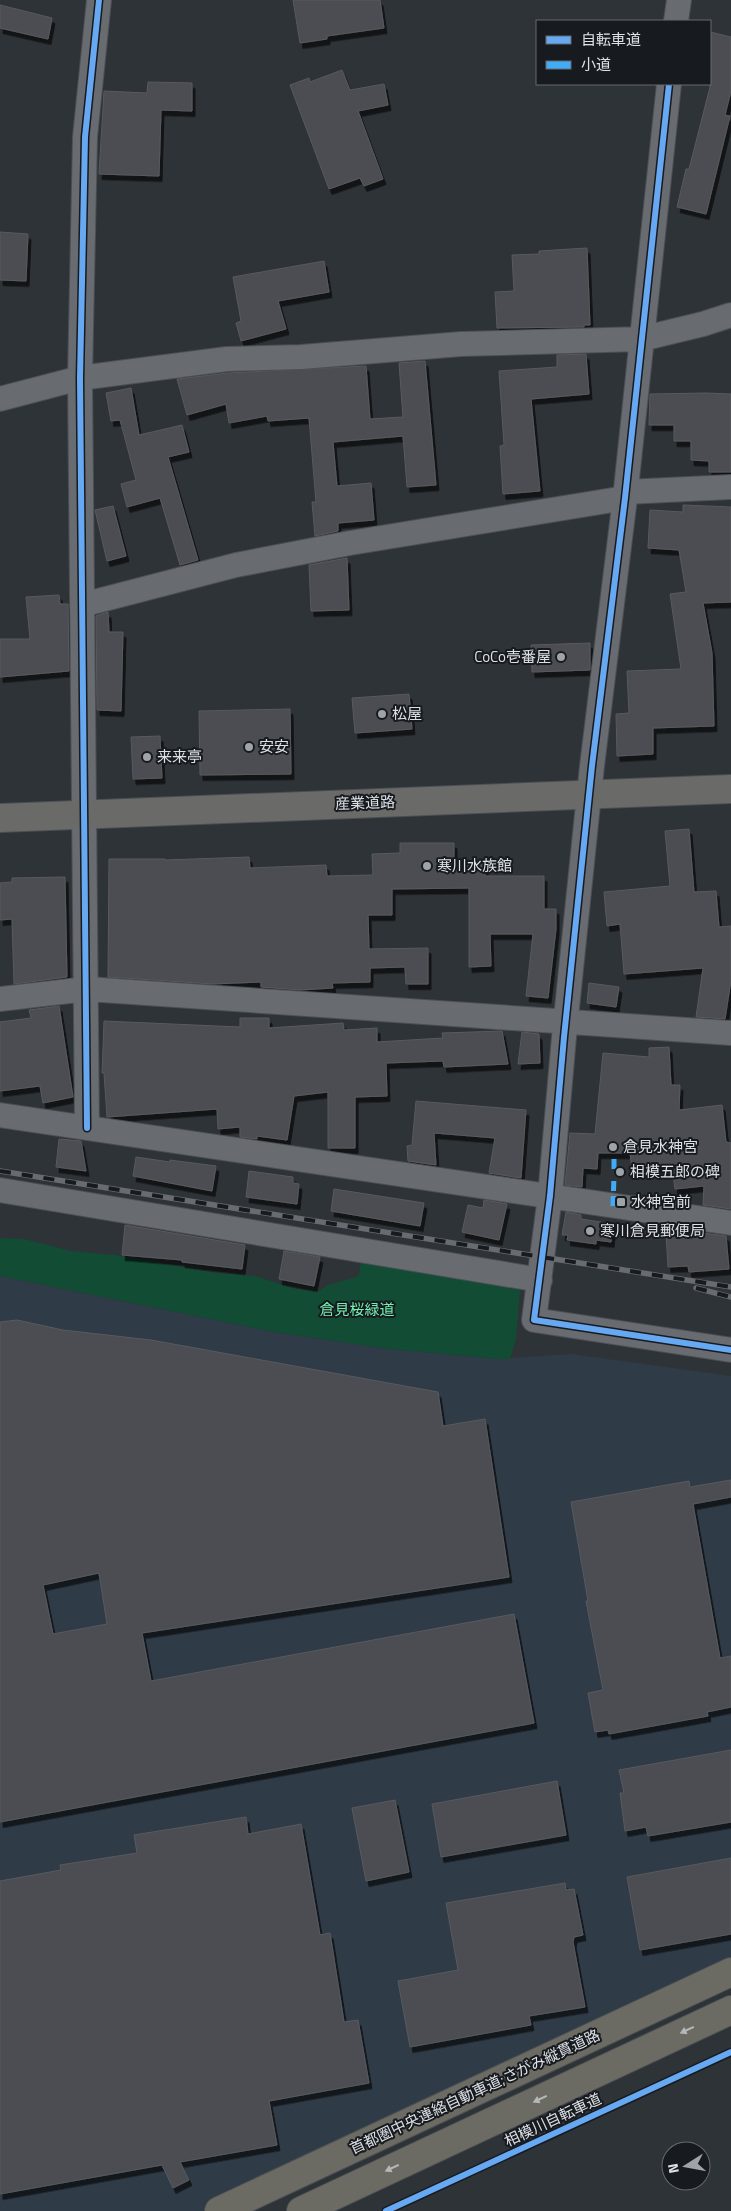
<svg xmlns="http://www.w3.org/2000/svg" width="731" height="2211" font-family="'Titillium Web','Noto Sans JP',sans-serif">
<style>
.built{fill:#2f3b47}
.green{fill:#124c34}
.building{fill:#4b4d52;stroke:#585a5e;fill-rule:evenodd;filter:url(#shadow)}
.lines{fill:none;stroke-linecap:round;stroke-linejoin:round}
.minor-casing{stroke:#4b4f53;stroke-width:26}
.primary-casing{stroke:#4b4f53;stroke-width:30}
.motorway-casing{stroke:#4b4f53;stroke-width:30}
.minor{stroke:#686b6f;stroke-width:24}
.primary{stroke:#6a6b68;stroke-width:28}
.motorway{stroke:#6c6b63;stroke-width:28}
.rail-casing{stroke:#686b6f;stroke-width:5.5}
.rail{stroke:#171a1e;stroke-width:4;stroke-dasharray:11;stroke-linecap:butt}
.quiet{stroke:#42abf6;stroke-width:5;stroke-dasharray:10 5;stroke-linecap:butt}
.cycleway-casing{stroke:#171a1e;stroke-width:9}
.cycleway{stroke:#66a8f1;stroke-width:6}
.oneway{fill:#b5b8b8}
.poi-dot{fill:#9fa4a9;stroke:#171a1e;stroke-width:2}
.labels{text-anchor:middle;stroke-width:4;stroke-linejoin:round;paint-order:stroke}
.poi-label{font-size:15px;fill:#dce1e6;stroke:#171a1e;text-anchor:start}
.street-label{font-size:15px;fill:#dce1e6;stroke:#171a1e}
.park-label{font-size:15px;fill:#71f0af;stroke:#171a1e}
</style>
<defs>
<filter id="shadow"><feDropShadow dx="3" dy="5.5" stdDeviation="0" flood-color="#0009"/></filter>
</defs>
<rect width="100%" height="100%" fill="#2e3338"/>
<path class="built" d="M0,1276L274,1332L389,1349L498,1359L571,1354L731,1376V1962L206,2211H0Z"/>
<path class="green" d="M0,1238L24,1239L71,1251L115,1255L217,1273L255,1276L296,1289L319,1291L328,1285L359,1276L361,1258L515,1282L520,1289L516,1339L510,1359H498L389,1349L274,1332L0,1276Z"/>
<path class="building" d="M293,0H380L384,28L327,36V39L300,43Z
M0,5L52,18L48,39L0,28Z
M710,32L731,37V91L725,115L730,116L706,214L677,207L686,169H689L710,87Z
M342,70L350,90L384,84L388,105L358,111L383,179L364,186L360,178L329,189L290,85L309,78L310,82Z
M148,82L192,83V111L161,110L159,176L99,174L104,91L147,93Z
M0,232L28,234L26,281L0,280Z
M587,248L590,325H584V327L497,328L495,292L514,291L512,255L539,254V251Z
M324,261L329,292L278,301L286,329L241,341L236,323L241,321L233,277Z
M586,354L589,394L531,399L540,491L503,494L500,446L504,445L499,371L557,367V355Z
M425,361L436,485L407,487L403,436L333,442L337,486L371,483L374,520L338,523V531L315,536L312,502H316L309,418L268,421L267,416L229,423L226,404L187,415L177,379L228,373L366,366L370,419L403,417L399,363Z
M131,388L139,435L182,425L189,452L168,457L198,560L180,565L160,498L127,507L121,484L136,480L120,420L111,421L106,393Z
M706,393L731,394V472H709V461L691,460V441H674V425H649L650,394Z
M683,505L731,507V602L703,603L712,653L714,726L653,728V754L617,756L616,714L629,713L627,671L681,669L670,594L686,592L679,550L648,548L650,510L683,512Z
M113,506L126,556L107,561L95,510Z
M347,558L349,610L311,611L309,565Z
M59,595L60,604H68L69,671L0,677V639H30L26,597Z
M108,612L109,632H123L121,711L97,710L96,616Z
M590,643V670L532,672L531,645Z
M409,694L412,729L355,733L352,698Z
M290,709L291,774L200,775L199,711Z
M160,736L162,778L133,779L131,737Z
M689,829L694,892L716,891L719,927L731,926V980L725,1019L696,1017L703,968L624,974L620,924L607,926L604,892L670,886L665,831Z
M400,843H454V862L485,861V876H544V909H556V929L548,998L526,996L533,934H490L491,966L469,967V888L392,889V915H368L369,949L428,948V984H406L405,967L370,968V982L332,983L333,988L300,990L261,987V982L212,984L108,977L109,859H165V860L249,857L250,868L326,865L327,876L373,875L372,854L400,853Z
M65,877L67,977L14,984L12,919L0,920V883L12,882V878Z
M589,983L619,987L616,1007L587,1003Z
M59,1006L73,1097L43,1103L40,1086L0,1091V1022L31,1018L29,1010Z
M240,1018H269V1028L343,1023L344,1030L377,1028V1042L443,1038L442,1033L502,1031L508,1064L444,1067L443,1061L386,1063L387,1096L355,1097V1148H328V1092L294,1096L287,1140L257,1136V1139L240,1137V1127L218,1129L217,1109L107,1117L104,1073H102L104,1021L240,1027Z
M522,1032L539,1034L540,1063L518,1064Z
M669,1047L671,1085H680L679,1110L722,1105L726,1142L731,1143V1209L703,1205L704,1186L675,1189L672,1165L632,1170L630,1153H598L597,1169L583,1168L582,1187L565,1185L570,1133L595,1134L603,1053L649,1057V1048Z
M416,1101L526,1110L521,1178L489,1173L495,1138L434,1133L436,1165L408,1161L407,1146L412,1145Z
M59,1139L81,1141L86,1171L56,1167Z
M136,1157L170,1162V1160L216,1166L212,1191L133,1176Z
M249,1171L293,1177V1183L299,1184L297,1204L246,1197Z
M334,1189L424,1203L420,1226L331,1211Z
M484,1200L507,1204L499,1240L462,1232L468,1205L483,1208Z
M566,1212L581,1215V1219L613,1224L611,1242L596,1240V1244L567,1240L568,1235H562Z
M125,1225L245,1245L242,1269L182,1262V1260L122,1255Z
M695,1232L726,1236L729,1269L689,1272L688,1266L668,1267L666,1234Z
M284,1251L320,1257L314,1286L279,1279Z
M17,1320L63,1330L151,1340L438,1392L443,1426L485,1419L509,1577L142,1633L151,1681L514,1614L534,1723L0,1822V1322ZM99,1573L107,1624L53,1634L43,1585Z
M731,1480V1497L693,1504L720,1658L731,1656V1707L707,1712L708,1716L609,1734L608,1730L595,1732L588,1693L603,1690L586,1601H588L571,1502L689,1481L690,1487Z
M731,1750V1822L648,1836L646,1827L625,1831L620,1793H624L619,1770Z
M557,1781L566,1835L441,1857L432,1804Z
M395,1800L409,1872L366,1881L352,1808Z
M246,1817L248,1834L301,1824L320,1935L330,1933L344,2022L358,2020L369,2083L269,2101L277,2145L180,2162L189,2180L173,2188L162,2165L0,2194V1881L61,1870L60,1865L137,1853L134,1835Z
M731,1858V1934L640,1950L627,1877Z
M565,1883L566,1890L574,1889L583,1935L574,1937L573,1942L585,2007L529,2016L531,2025L410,2047L398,1981L458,1970L446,1903Z"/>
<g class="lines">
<g class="minor-casing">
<path id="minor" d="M676,21L679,0
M669,84L625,498L592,766L564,1037L550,1196L534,1320L731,1350
M0,399L80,378L227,359L301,357L461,344L641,339L703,324L731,315
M625,492L731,487
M82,605L236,565L350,543L625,498
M0,999L87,989L731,1033
M0,1115L731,1223
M87,1128L80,378L85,137L99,0
M0,1190L540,1280"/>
</g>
<g class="primary-casing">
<path id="primary" d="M0,818L731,789"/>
</g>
<g class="motorway-casing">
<path id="motorway" d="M219,2211L731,1972
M301,2211L731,2010"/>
</g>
<use href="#minor" class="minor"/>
<use href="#primary" class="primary"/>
<use href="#motorway" class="motorway"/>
<g class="rail-casing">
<path id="rail" d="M0,1171L731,1287
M696,1288L731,1297"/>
</g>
<use href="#rail" class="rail"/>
<path class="quiet" d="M614,1169V1156
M613,1206L614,1176"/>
<g class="cycleway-casing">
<path id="cycleway" d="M669,84L625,498L592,766L564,1037L550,1196L534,1320L731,1350
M87,1128L80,378L85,137L99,0
M386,2211L731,2052"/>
</g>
<use href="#cycleway" class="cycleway"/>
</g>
<defs><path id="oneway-solid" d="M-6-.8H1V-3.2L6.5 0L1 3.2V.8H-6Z" transform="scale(1.25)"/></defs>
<g class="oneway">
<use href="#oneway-solid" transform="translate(687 2030) rotate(155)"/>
<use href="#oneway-solid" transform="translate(540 2099) rotate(155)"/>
<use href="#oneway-solid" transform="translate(392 2168) rotate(155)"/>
</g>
<g class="poi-dot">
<circle cx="561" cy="657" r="5"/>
<circle cx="382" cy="714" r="5"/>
<circle cx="249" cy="747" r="5"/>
<circle cx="147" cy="757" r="5"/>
<circle cx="427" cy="866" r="5"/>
<circle cx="613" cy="1147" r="5"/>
<circle cx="620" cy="1172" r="5"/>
<rect x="616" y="1197" width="10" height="10" rx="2.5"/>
<circle cx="590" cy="1231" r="5"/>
</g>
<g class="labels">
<g class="poi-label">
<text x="551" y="662" text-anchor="end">CoCo壱番屋</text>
<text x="392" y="719">松屋</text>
<text x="259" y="752">安安</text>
<text x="157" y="762">来来亭</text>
<text x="437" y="871">寒川水族館</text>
<text x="623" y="1152">倉見水神宮</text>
<text x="630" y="1177">相模五郎の碑</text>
<text x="631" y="1207">水神宮前</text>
<text x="600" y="1236">寒川倉見郵便局</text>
</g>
<g class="street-label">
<text transform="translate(365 803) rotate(-2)" y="5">産業道路</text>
<text transform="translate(475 2092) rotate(-25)" y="5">首都圏中央連絡自動車道;さがみ縦貫道路</text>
<text transform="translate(553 2120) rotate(-25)" y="5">相模川自転車道</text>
</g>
<g class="park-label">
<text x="357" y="1315">倉見桜緑道</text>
</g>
</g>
<rect x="536" y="20" width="175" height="65" fill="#171a1e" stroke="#666a6e"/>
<rect x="546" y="36" width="25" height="8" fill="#66a8f1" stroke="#666a6e"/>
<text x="581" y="45" font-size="15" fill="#dce1e6">自転車道</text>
<rect x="546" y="61" width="25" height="8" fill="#42abf6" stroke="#666a6e"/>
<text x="581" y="70" font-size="15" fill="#dce1e6">小道</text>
<g transform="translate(686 2166) rotate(259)"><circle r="24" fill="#171a1e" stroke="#666a6e"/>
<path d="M0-4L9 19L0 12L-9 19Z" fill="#9fa4a9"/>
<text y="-8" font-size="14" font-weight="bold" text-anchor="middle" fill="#dce1e6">N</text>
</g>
</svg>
